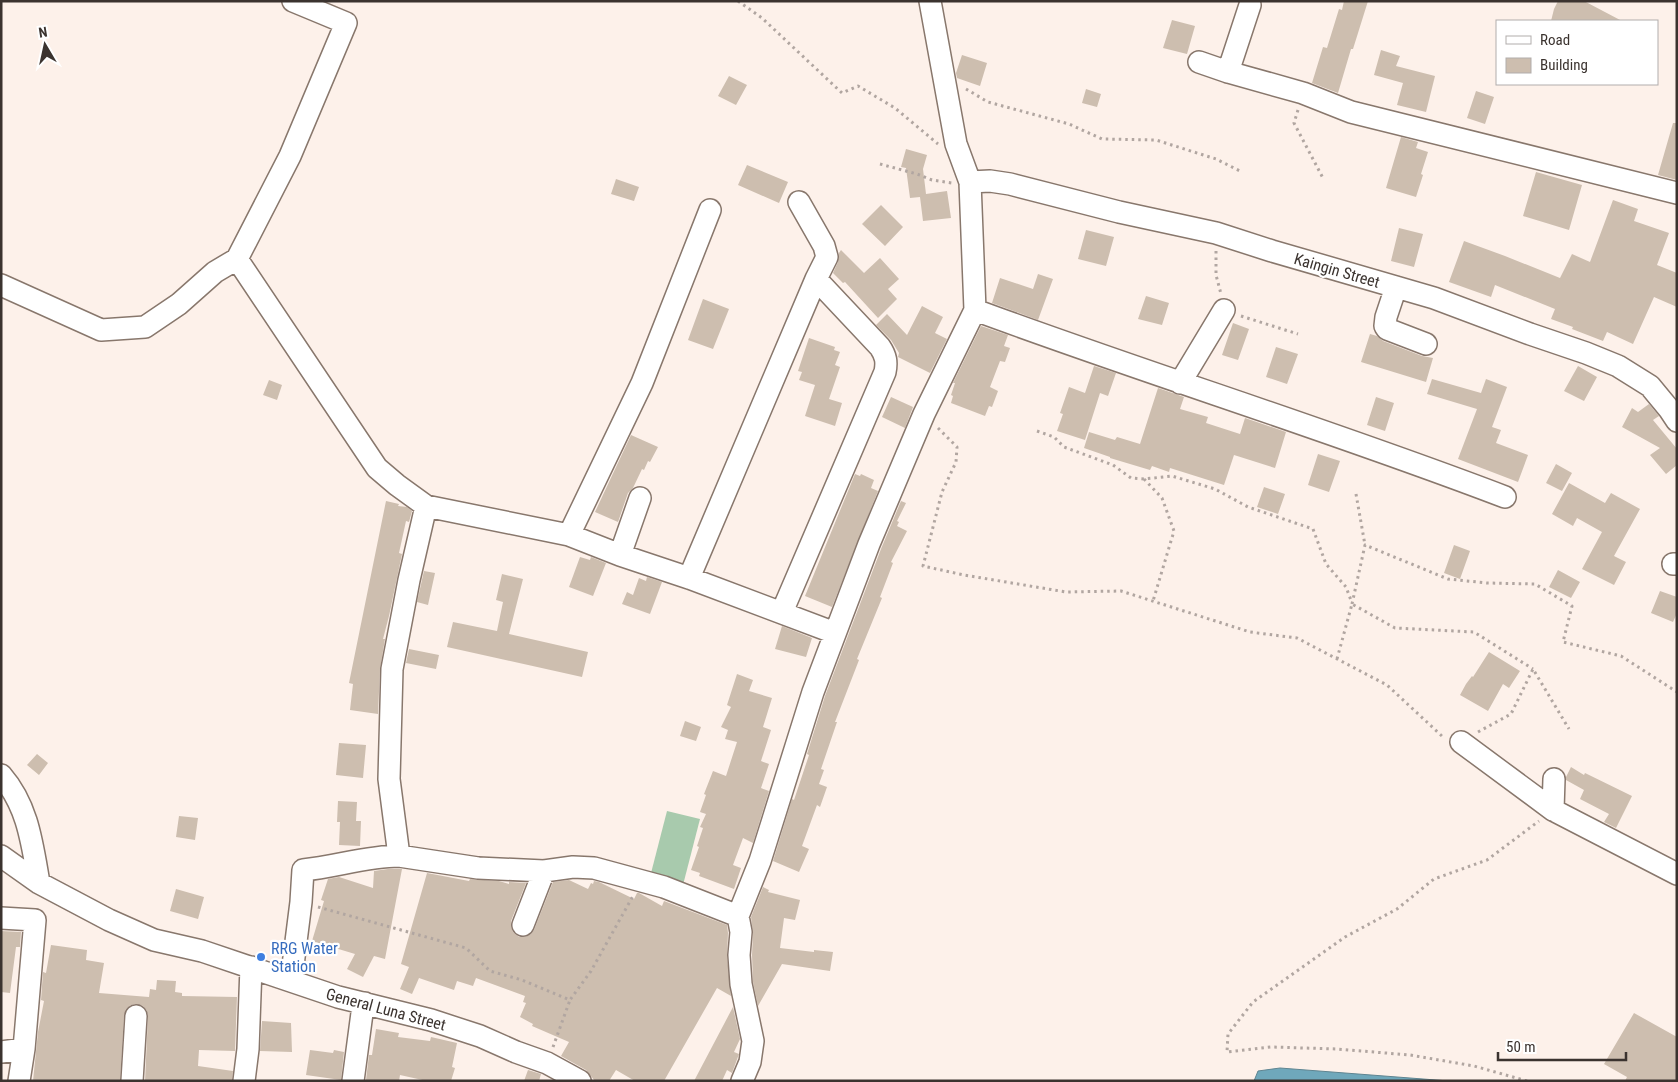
<svg xmlns="http://www.w3.org/2000/svg" width="1678" height="1082" font-family="'Roboto Condensed',sans-serif">
<style>
.green{fill:#a8caad}
.water{fill:#6fa8bb;stroke:#5f8591}
.building{fill:#cdbeaf}
.lines{fill:none;stroke-linecap:round;stroke-linejoin:round}
.minor-casing{stroke:#88776c;stroke-width:24}
.path{stroke:#b1a6a1;stroke-width:3;stroke-dasharray:2.5 4;stroke-linecap:butt}
.minor{stroke:#fff;stroke-width:21}
.shop-dot{fill:#3f7fe0;stroke:#fff;stroke-width:2}
.labels{text-anchor:middle;stroke-width:4.5;stroke-linejoin:round;paint-order:stroke}
.street-label{font-size:16px;fill:#3b332f;stroke:#fff}
.shop-label{font-size:16px;fill:#366cbe;stroke:#fff;text-anchor:start}
</style>
<rect width="100%" height="100%" fill="#fdf1ea"/>
<path class="green" d="M667,811L700,819L683,885L650,877Z"/>
<path class="water" d="M1280,1068L1449,1081H1254L1258,1071Z"/>
<path class="building" d="M1344,1H1368L1353,49H1351L1338,93L1312,83L1323,47L1327,48L1339,9L1342,10Z
M1558,1H1584L1622,21H1551L1554,9Z
M1172,20L1195,26L1187,54L1163,48Z
M1381,50L1400,56L1396,66L1435,76L1426,112L1397,105L1403,83L1374,75Z
M962,55L987,63L980,86L957,78L956,73Z
M729,76L747,85L736,105L718,96Z
M1086,89L1101,94L1097,107L1082,103Z
M1476,91L1494,97L1485,124L1467,118Z
M1673,123H1677V180L1658,175Z
M1401,137L1418,142L1416,148L1428,152L1421,174L1423,175L1416,197L1386,188Z
M906,149L927,155L923,169L926,194L947,191L951,218L923,221L920,197L910,198L906,168L901,167Z
M747,165L788,182L779,203L738,185Z
M1536,172L1582,185L1569,230L1523,216Z
M616,179L639,187L634,201L611,194Z
M1613,200L1638,209L1634,221L1669,233L1657,265L1677,273V307L1654,297L1633,344L1607,332L1603,341L1572,329L1573,327L1551,319L1555,309L1495,285L1491,297L1449,282L1464,241L1505,256L1560,278L1572,254L1590,262Z
M881,205L903,227L885,246L862,224Z
M1399,228L1423,234L1414,267L1391,261Z
M1086,230L1114,237L1106,266L1078,259Z
M841,250L864,273L880,258L899,279L888,289L897,299L878,318L845,282L843,283L833,273L838,262L839,253Z
M1038,274L1053,279L1038,320L992,303L1000,278L1033,289Z
M1146,296L1169,303L1162,325L1138,319Z
M703,299L729,309L713,349L688,340Z
M922,306L943,317L935,333L947,339L930,373L898,357L899,353L891,340L876,325L887,314L907,335Z
M1233,323L1249,329L1238,360L1222,355Z
M981,326L1008,335L1004,346L1010,348L1005,362L1000,361L990,387L998,391L992,407L989,406L985,416L951,403L953,396L951,395L955,383H953Z
M1370,334L1377,336L1383,341L1422,356L1433,358L1426,382L1361,362Z
M809,338L835,347L834,350L840,352L835,365L840,367L829,399L842,403L835,426L805,416L815,385L799,380L802,372L798,371Z
M1276,347L1298,354L1287,384L1266,377Z
M1094,366L1116,373L1108,396L1100,393L1085,440L1057,431L1063,414L1060,413L1069,387L1085,393Z
M1578,366L1597,377L1584,401L1564,391Z
M1432,379L1481,393L1486,379L1507,387L1492,427L1501,430L1496,443L1528,455L1518,482L1458,459L1477,409L1427,394Z
M269,380L282,385L277,400L263,395Z
M1158,388L1184,397L1180,409L1208,417L1206,423L1240,434L1245,418L1286,432L1275,468L1234,455L1224,485L1170,468L1169,472L1152,466L1150,470L1110,458V457L1084,448L1089,432L1115,440L1117,437L1140,444Z
M891,397L913,407L905,428L882,417Z
M1376,397L1394,403L1385,431L1367,425Z
M1649,404L1659,416L1653,420L1677,449V465L1666,474L1650,455L1660,448L1622,427L1632,408L1638,412Z
M631,435L658,447L650,462L648,461L644,470L642,469L633,488L628,493L618,522L595,512Z
M1318,454L1340,461L1329,492L1308,485Z
M1556,464L1572,473L1562,491L1546,483Z
M855,474L860,476L861,474L874,480L871,488L878,491L832,607L805,596Z
M1569,483L1605,503L1611,493L1640,509L1614,556L1626,562L1614,585L1582,569L1602,532L1577,518L1573,526L1552,514Z
M1264,487L1285,494L1278,514L1257,507Z
M386,501L399,504L398,506L407,507L412,511L409,522L406,521L399,553L402,554L389,616L383,639H385L380,669L378,714L350,710L353,684L349,683Z
M901,501L906,503L897,521L899,522L897,526L907,531L891,562L893,563L880,597L882,598L857,659L859,660L835,722H837L821,769L824,770L819,784L827,787L820,807L817,805L802,846L809,849L799,872L773,861L792,799L794,800L809,755L807,754L825,696L881,549Z
M1454,545L1470,551L1460,579L1444,573Z
M580,557L590,560L591,557L606,563L593,596L569,587Z
M1558,570L1580,582L1571,598L1549,587Z
M424,571L435,573L428,605L417,602Z
M502,574L523,579L509,634L588,652L582,677L447,647L453,622L497,631L503,602L496,600Z
M647,577L662,582L650,614L622,604L627,592L633,595L639,578L646,581Z
M1660,591L1677,597V613L1673,622L1651,613Z
M782,626L812,638L806,657L775,649Z
M409,649L439,655L436,669L406,663Z
M1489,652L1520,671L1509,688L1503,684L1488,711L1460,695L1466,684L1472,676L1473,677Z
M737,674L753,680L749,691L772,698L763,727L771,730L761,761L769,764L761,788L769,791L753,843L743,838L733,865L741,868L734,889L699,876L700,873L691,870L699,847L697,846L703,828L700,827L706,814L700,812L706,795L704,794L713,771L726,776L737,742L725,739L728,730L721,727L731,707L727,705Z
M685,721L701,727L696,741L680,736Z
M339,743L366,745L363,778L336,775Z
M37,754L48,763L39,775L27,765Z
M1571,767L1584,775L1585,773L1632,796L1616,828L1604,822L1609,814L1580,799L1584,790L1566,780V777Z
M338,801L357,802L356,821H361L360,846L339,845L340,822H337Z
M179,816L198,818L195,840L176,837Z
M388,869H402L385,959L374,956L363,977L347,969L355,954L312,941L324,901L321,900L328,879L339,877L373,888L374,871Z
M427,873L469,881L470,879L499,881L509,884V882L526,883L511,921V926L513,932L519,937H525L531,934L534,930L553,882L569,880L588,889L591,883L593,884L594,881L599,882L634,899L637,893H639L662,906L664,901L727,925L728,933L727,956L731,996L717,988L664,1081H635L616,1070L609,1081H595L586,1070L561,1056L569,1042L532,1026L533,1024L520,1017L526,1003L523,1002L525,996L476,978L473,986L457,981L454,990L419,978L412,994L400,989L409,967L401,964Z
M763,887L769,890L768,892L800,900L795,920L784,918L780,948L814,952V950L833,952L830,971L782,964L758,1006L753,982L752,955L753,933L751,917Z
M176,889L204,897L198,919L170,911Z
M1,931L21,932L20,947H16L10,993L1,992Z
M51,945L87,950L86,960L104,963L99,993L149,997L150,989L156,990L157,980L176,981L175,992L182,993V996L237,997L235,1051L199,1050L198,1066L233,1071L232,1081H145L148,1016L147,1011L143,1006L136,1004L131,1005L126,1009L124,1015L120,1081H33L38,1032L44,1001L41,1000L43,972L46,973Z
M733,1007L740,1039L734,1052L739,1054L732,1073L727,1070L722,1081H694Z
M1634,1013L1677,1037V1081H1625L1627,1077L1604,1064Z
M262,1021L291,1023L292,1052L260,1051Z
M376,1029L399,1033L398,1037L430,1041L431,1037L457,1043L452,1067L455,1068L451,1081H427L400,1075L399,1081L366,1080L369,1055H372Z
M310,1050L333,1053L334,1050L344,1052L341,1080L306,1075Z
M528,1070L541,1074L539,1081H524Z"/>
<g class="lines">
<g class="minor-casing">
<path id="minor" d="M293,1L346,23L290,156L237,259L377,468L397,485L426,506L569,535L620,555L689,578L835,633
M1199,62L1228,72L1303,93L1351,112L1677,193
M1228,72L1250,5
M970,182L990,181L1010,184L1119,212L1216,233L1272,251L1434,298L1530,334L1586,353L1618,366L1650,386L1669,409L1677,421
M1,285L101,330L145,327L179,304L215,272L237,259
M1396,287L1386,317L1385,326L1387,329L1426,344
M975,310C1151,375 1330,430 1505,497
M1180,383L1224,310
M569,535L642,383L710,210
M620,555L640,498
M1673,564H1677
M689,578L816,279
M782,612L885,372C887,362 886,356 880,347L816,279L827,257L824,246L799,202
M1461,742L1553,810L1677,874
M1,775C28,806 32,843 39,883
M1553,810L1554,779
M1,856L39,883L109,920L154,940L202,951L338,997L431,1020L480,1036L516,1052L547,1063L580,1081
M399,856L389,779L392,669L409,580L426,506
M1,918L35,920L24,1049L19,1081
M523,925L544,871
M291,981L301,902L303,870C335,867 367,856 399,856L478,868L544,871L573,867L594,868L664,887L738,916
M1,1052L24,1049
M132,1081L136,1016
M244,1081L248,1049L251,967
M353,1081L362,1013L365,1003
M742,1081L750,1062L753,1041L741,984L739,955L741,932L738,916L760,861L813,692L869,544L924,414L975,310L970,182L956,144L930,1"/>
</g>
<path class="path" d="M738,1L762,18L842,93L858,86L895,108L938,144
M966,89L988,102L1069,124L1102,139L1156,140L1216,159L1242,172
M1298,110L1294,123L1324,180
M880,164L917,174L932,180L952,183
M1216,251V275L1221,294
M1241,316L1298,334
M938,428L957,447L956,462L942,492L923,566L964,575L1066,592L1121,591L1250,632L1297,638L1387,685L1443,737
M1037,431L1054,437L1064,447L1113,465L1131,478L1144,479L1172,476L1215,489L1248,507L1313,529L1326,564L1346,587L1352,603
M1144,479L1162,498L1174,531L1153,601
M1356,494L1365,545
M1352,604L1365,545L1448,579L1487,583L1535,584L1572,606L1563,642L1621,656L1677,692
M1337,659L1352,604L1395,628L1474,632L1533,669
M1478,732L1511,714L1533,669L1569,729
M318,907L466,948L490,971L522,980L570,1000L591,971L633,896
M553,1047L570,1000
M1527,1081L1474,1066L1410,1055L1337,1049L1271,1047L1227,1052L1228,1034L1253,1002L1345,937L1397,909L1434,879L1487,860L1539,821"/>
<use href="#minor" class="minor"/>
</g>
<circle class="shop-dot" cx="261" cy="957" r="5"/>
<g class="labels">
<g class="street-label">
<text transform="translate(1337 270) rotate(16)" y="6">Kaingin Street</text>
<text transform="translate(386 1009) rotate(15)" y="6">General Luna Street</text>
</g>
<g class="shop-label">
<text x="271" y="954">RRG Water<tspan x="271" dy="18">Station</tspan></text>
</g>
</g>
<rect width="1678" height="1082" fill="none" stroke="#3b332f" stroke-width="5"/>
<rect x="1496" y="20" width="162" height="65" fill="#ffffff" stroke="#b1adac"/>
<rect x="1506" y="36" width="25" height="8" fill="#ffffff" stroke="#b1adac"/>
<text x="1540" y="45" font-size="15" fill="#3b332f">Road</text>
<rect x="1506" y="58" width="25" height="15" fill="#cdbeaf" stroke="#b1adac"/>
<text x="1540" y="70" font-size="15" fill="#3b332f">Building</text>
<g transform="translate(45 45) rotate(351)" stroke="#ffffff" stroke-width="4" paint-order="stroke">
<path d="M0-4L9 19L0 12L-9 19Z" fill="#3b332f"/>
<text y="-8" font-size="14" font-weight="bold" text-anchor="middle" fill="#3b332f">N</text>
</g>
<path d="M1498 1052v8h128v-8" fill="none" stroke="#3b332f" stroke-width="2.5"/>
<text x="1506" y="1052" font-size="15" fill="#3b332f" stroke="#ffffff" stroke-width="4" paint-order="stroke">50 m</text>
</svg>
